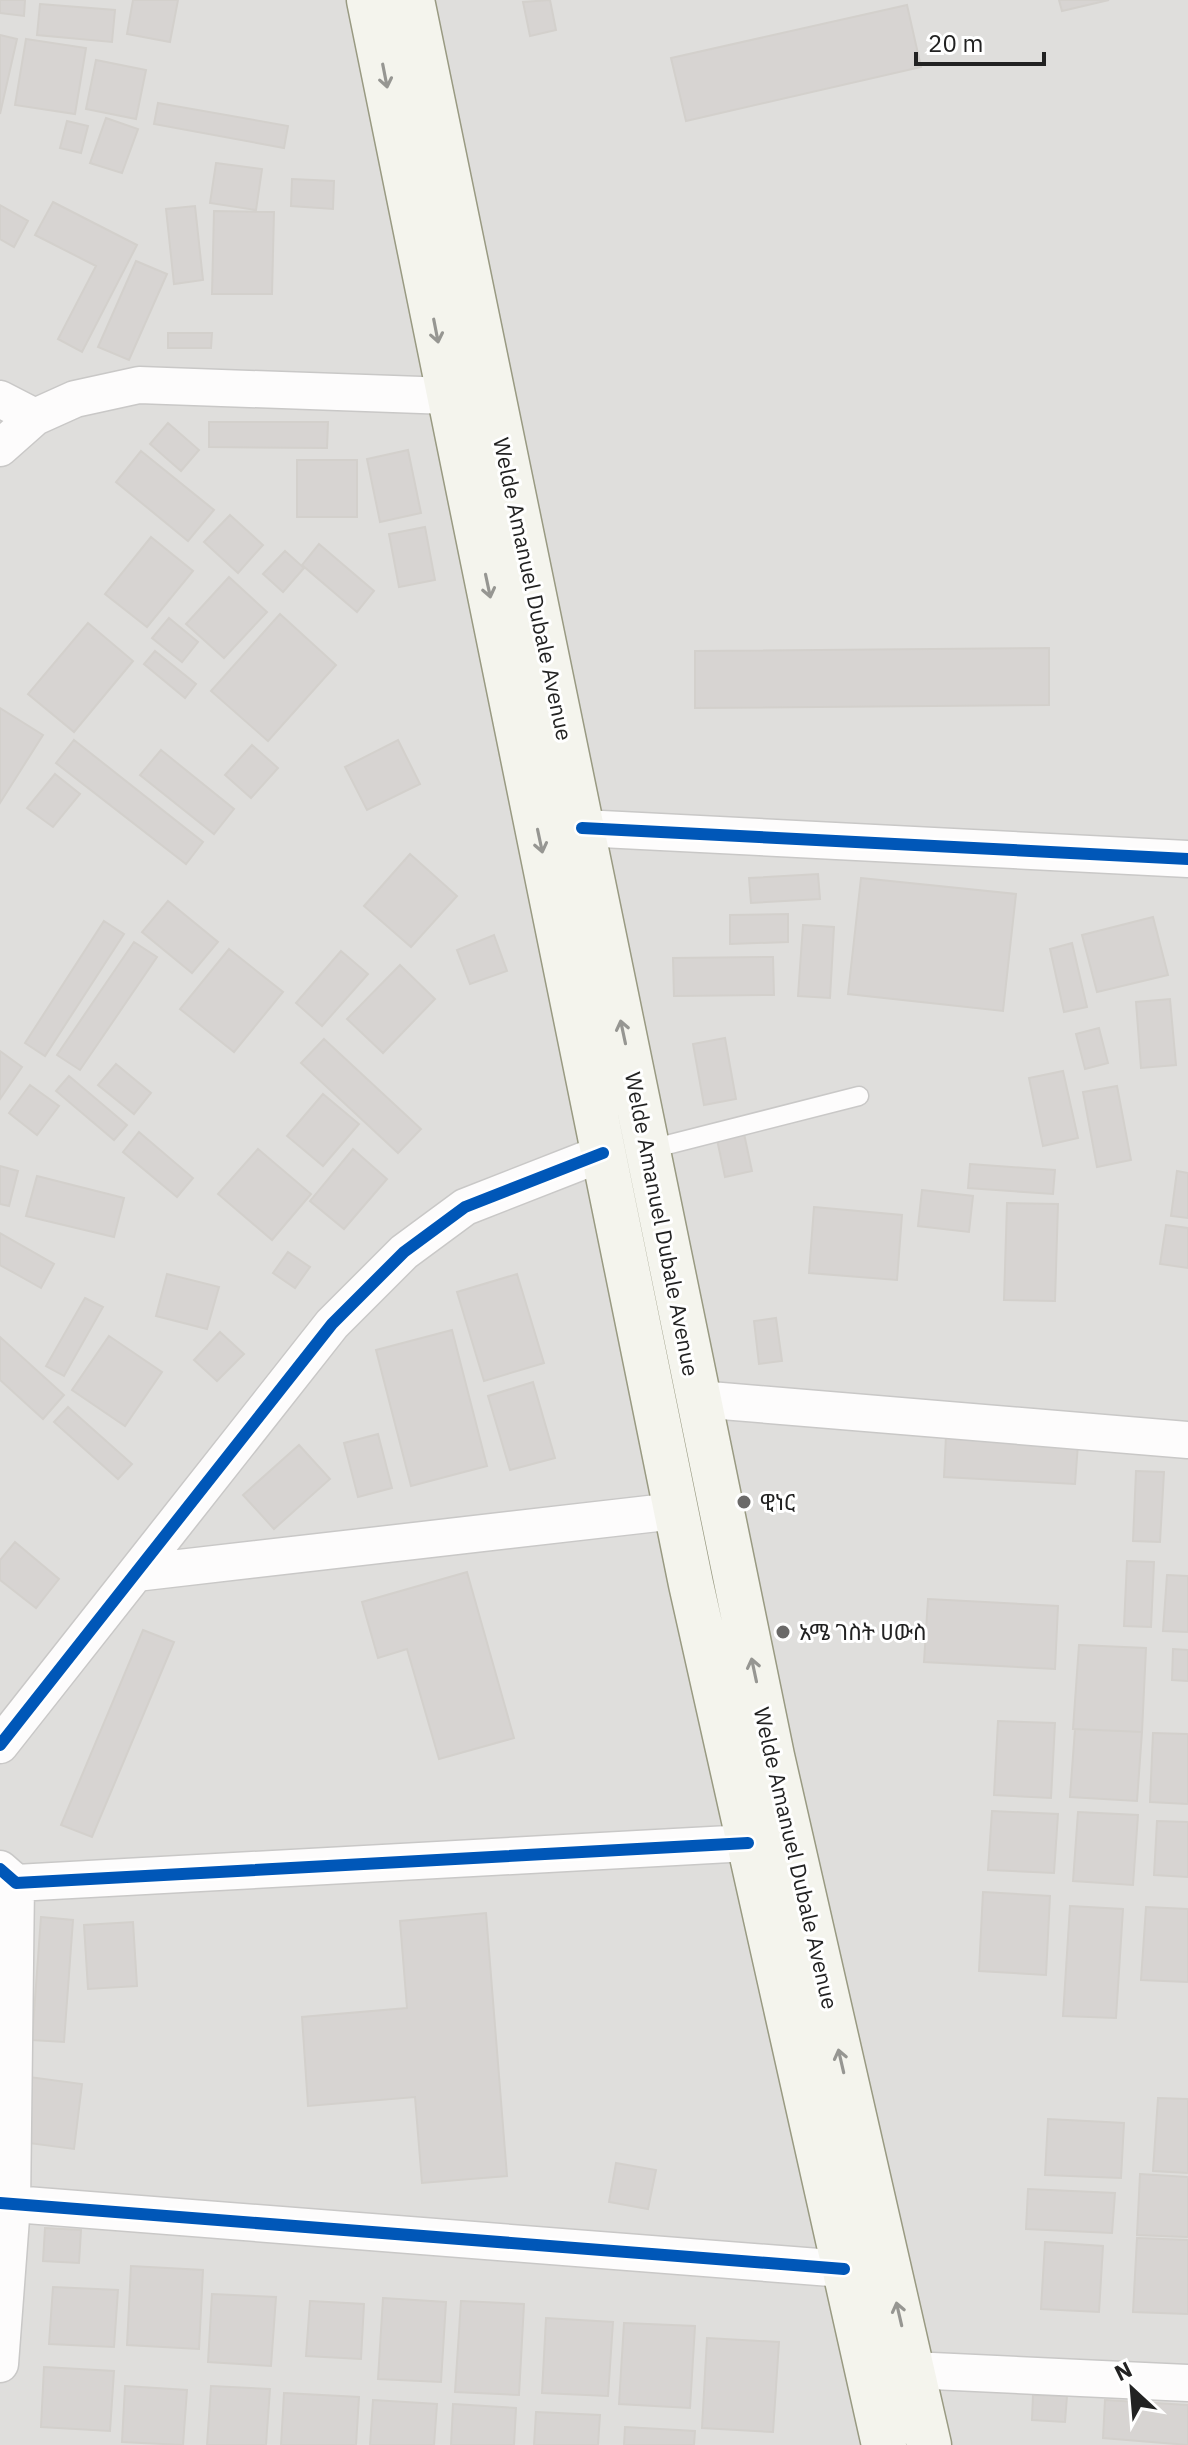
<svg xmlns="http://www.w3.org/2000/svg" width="1188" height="2445" font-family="'IBM Plex Sans','Noto Sans Ethiopic',sans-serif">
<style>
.residential{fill:#dfdedc}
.building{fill:#d7d4d2;stroke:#d3d0cc;stroke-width:2}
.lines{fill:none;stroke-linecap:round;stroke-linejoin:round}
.lane-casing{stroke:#c9c8c7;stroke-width:21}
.street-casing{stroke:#c9c8c7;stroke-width:39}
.secondary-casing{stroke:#999a82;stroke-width:47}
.lane{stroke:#fdfcfc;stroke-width:18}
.street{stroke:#fdfcfc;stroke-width:36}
.secondary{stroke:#f4f4ed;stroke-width:44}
.cycleway-casing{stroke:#fff;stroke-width:17}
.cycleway{stroke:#0057b8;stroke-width:12}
.oneway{stroke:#969692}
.poi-dot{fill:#6a6968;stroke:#fff;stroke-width:3}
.labels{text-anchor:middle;stroke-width:6;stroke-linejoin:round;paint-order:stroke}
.street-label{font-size:22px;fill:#222;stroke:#fff}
.poi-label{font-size:22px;fill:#222;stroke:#fff;text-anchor:start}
</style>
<rect width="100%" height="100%" fill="#f0eeeb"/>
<path class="residential" d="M0,0H1188V2445H0Z"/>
<path class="building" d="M0,0H25L24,16L0,13Z
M133,0H178L170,42L127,34Z
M550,0L556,30L530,36L523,2Z
M1059,0H1109L1062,11Z
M40,4L115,10L112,42L37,35Z
M907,5L921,67L686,121L671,58Z
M0,35L17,39L0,114Z
M26,39L86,48L75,114L15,105Z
M96,60L146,70L136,119L86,109Z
M158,103L288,126L284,148L154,124Z
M106,118L138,129L122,173L90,163Z
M67,121L88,126L81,153L60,148Z
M216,163L262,169L256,210L210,203Z
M292,179L334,181L333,209L291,206Z
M53,202L137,245L82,352L58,339L96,266L35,235Z
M0,205L28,221L14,247L0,239Z
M195,206L203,280L174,284L166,209Z
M214,211L274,212L272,294H212Z
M136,261L167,274L129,360L98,347Z
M168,333H212L211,348H168Z
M209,422H328L327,448L209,447Z
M168,423L199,450L181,471L150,444Z
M408,450L421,513L380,522L367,459Z
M141,451L214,510L188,541L116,482Z
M297,460H357V517H297Z
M230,515L263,545L238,573L204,542Z
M425,527L435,580L399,587L389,534Z
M151,537L193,571L147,627L105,594Z
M319,544L374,591L357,612L302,565Z
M285,551L304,568L283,592L263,574Z
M229,577L267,612L224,658L186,624Z
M280,614L336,665L268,741L211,691Z
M169,618L198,642L182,662L152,638Z
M88,623L133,661L74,732L28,694Z
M1049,648V705L695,708V651Z
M155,651L196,684L185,698L144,664Z
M0,708L43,735L0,803Z
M74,740L203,842L186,864L56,763Z
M398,740L420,784L367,810L345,767Z
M252,745L278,768L251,798L225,775Z
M161,750L234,809L214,834L140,775Z
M55,774L80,794L53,827L27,808Z
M410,854L457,896L411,947L364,906Z
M818,874L820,899L751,903L749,878Z
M861,878L1016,894L1003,1011L848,994Z
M168,901L218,942L192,973L142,932Z
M788,914V942L730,944V915Z
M1153,917L1168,975L1097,992L1082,935Z
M104,921L124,934L45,1056L25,1043Z
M803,925L834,927L830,998L798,996Z
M494,935L507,971L470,984L457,950Z
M134,942L157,957L80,1070L57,1055Z
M1072,943L1087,1007L1064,1012L1050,949Z
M229,949L283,992L234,1052L180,1009Z
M341,951L368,974L322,1026L296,1003Z
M773,957L774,995L674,996L673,958Z
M400,965L435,999L383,1053L347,1019Z
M1170,999L1176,1065L1141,1068L1136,1002Z
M1099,1028L1108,1063L1085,1069L1076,1034Z
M725,1038L736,1099L704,1105L693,1044Z
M324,1039L421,1129L398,1153L301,1063Z
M0,1051L22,1067L0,1099Z
M116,1064L151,1093L134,1114L98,1085Z
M1063,1071L1078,1138L1043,1146L1029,1078Z
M69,1076L127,1125L114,1140L56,1091Z
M30,1085L59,1106L37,1135L9,1113Z
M1117,1086L1131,1160L1097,1167L1083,1092Z
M323,1094L359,1124L323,1166L287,1136Z
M743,1129L752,1171L725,1177L716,1135Z
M139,1132L193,1178L177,1197L123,1152Z
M258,1149L311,1194L272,1240L218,1194Z
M353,1149L387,1179L344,1229L310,1201Z
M970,1164L1055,1170L1053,1194L968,1188Z
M0,1166L18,1171L9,1206L0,1204Z
M1177,1171L1188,1173V1218L1171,1216Z
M37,1176L124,1198L114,1237L26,1216Z
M922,1190L973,1196L969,1232L918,1226Z
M1007,1203L1058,1204L1055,1301L1004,1300Z
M814,1207L902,1215L897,1280L809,1273Z
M1166,1225L1188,1228V1268L1160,1264Z
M0,1233L54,1264L41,1288L0,1265Z
M288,1252L310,1267L295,1288L273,1273Z
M167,1274L219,1287L207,1329L156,1316Z
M517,1274L544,1363L484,1381L457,1292Z
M85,1298L103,1307L64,1376L46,1366Z
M776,1318L782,1361L759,1364L754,1321Z
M452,1330L487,1466L411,1486L376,1350Z
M220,1332L244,1354L217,1381L194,1360Z
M109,1336L162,1372L125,1426L72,1390Z
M0,1337L64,1395L43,1419L0,1380Z
M533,1382L555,1458L510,1470L488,1396Z
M68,1407L132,1464L118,1479L54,1422Z
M378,1434L392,1488L358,1497L344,1443Z
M946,1436L1078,1444L1075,1484L944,1477Z
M299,1445L330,1479L274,1529L243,1495Z
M1136,1471L1164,1472L1160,1542L1133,1541Z
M15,1542L59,1579L36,1608L0,1580V1560Z
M1127,1561L1154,1562L1151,1627L1124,1626Z
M467,1572L514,1738L439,1759L407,1649L378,1658L362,1602Z
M1167,1575L1188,1576V1632L1163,1631Z
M928,1599L1058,1606L1055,1669L924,1662Z
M143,1630L174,1642L92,1837L61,1825Z
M1079,1645L1146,1648L1142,1732L1073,1729Z
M1173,1649L1188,1650V1681L1172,1680Z
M998,1721L1055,1723L1051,1798L994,1795Z
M1075,1729L1142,1732L1137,1801L1070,1797Z
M1153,1733L1188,1734V1804L1150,1802Z
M992,1811L1058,1814L1054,1873L988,1870Z
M1078,1812L1138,1815L1133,1885L1073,1881Z
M1157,1821L1188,1822V1877L1154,1875Z
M983,1892L1050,1896L1046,1975L979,1971Z
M1070,1906L1123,1909L1116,2018L1063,2016Z
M1146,1907L1188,1909V1982L1141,1980Z
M486,1913L507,2176L422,2183L415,2097L308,2106L302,2017L407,2008L400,1921Z
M41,1917L73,1920L64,2042L32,2040Z
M133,1922L137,1986L88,1989L84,1925Z
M29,2077L82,2084L74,2149L21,2142Z
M1158,2098L1188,2099V2173L1153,2171Z
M1048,2119L1124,2123L1121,2178L1045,2175Z
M616,2163L656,2170L648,2209L609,2202Z
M1140,2174L1188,2177V2237L1137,2235Z
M1028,2189L1115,2193L1112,2233L1026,2229Z
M45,2228L81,2230L79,2263L43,2261Z
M1137,2238L1188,2240V2314L1133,2312Z
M1045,2242L1103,2246L1099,2312L1041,2309Z
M131,2266L203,2270L199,2349L127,2345Z
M53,2287L118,2290L114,2347L49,2344Z
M212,2294L276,2297L271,2366L208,2362Z
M383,2298L446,2302L441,2382L378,2379Z
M310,2301L364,2304L361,2359L306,2356Z
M461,2301L524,2304L519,2395L455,2392Z
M546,2318L613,2322L608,2396L542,2393Z
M624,2323L695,2326L690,2408L619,2404Z
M707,2338L779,2342L773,2432L702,2428Z
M44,2367L114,2371L110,2431L41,2427Z
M125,2386L187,2390L183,2445L122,2442Z
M211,2386L270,2389L266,2445H207Z
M284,2393L359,2397L356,2445H281Z
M1033,2395L1067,2396L1065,2422L1032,2420Z
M373,2400L437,2404L434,2445H370Z
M1105,2400L1188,2405V2445L1103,2438Z
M453,2404L516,2408L514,2445H451Z
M536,2412L600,2415L598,2445H534Z
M625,2427L695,2431L694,2445H624Z"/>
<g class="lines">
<g class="lane-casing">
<path id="lane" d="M647,1150L859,1096"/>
</g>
<g class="street-casing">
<path id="street" d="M0,399L35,417
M0,448L35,417L75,399L139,385L449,396
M582,828L1188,859
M698,1399L1188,1440
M136,1573L675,1511
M0,1745L332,1324L404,1252L465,1207L603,1153
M0,1869L16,1883L748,1843
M0,2203L844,2269
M0,2364L12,2205L16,1883
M911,2370L1188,2383"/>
</g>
<g class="secondary-casing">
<path id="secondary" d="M369,0L691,1584L884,2445
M412,0L772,1756L929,2445"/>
</g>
<use href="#lane" class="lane"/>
<use href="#street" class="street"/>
<use href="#secondary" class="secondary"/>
<g class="cycleway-casing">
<path id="cycleway" d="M582,828L1188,859
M0,1745L332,1324L404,1252L465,1207L603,1153
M0,1869L16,1883L748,1843
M0,2203L844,2269"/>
</g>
<use href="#cycleway" class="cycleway"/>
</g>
<defs><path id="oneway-shaft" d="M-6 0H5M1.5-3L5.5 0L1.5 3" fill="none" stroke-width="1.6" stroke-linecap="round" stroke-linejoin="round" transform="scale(2)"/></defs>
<g class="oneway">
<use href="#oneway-shaft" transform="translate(385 76) rotate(79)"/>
<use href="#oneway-shaft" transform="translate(436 331) rotate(79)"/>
<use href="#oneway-shaft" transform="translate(488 586) rotate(78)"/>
<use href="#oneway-shaft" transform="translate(540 841) rotate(78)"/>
<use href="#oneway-shaft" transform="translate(623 1032) rotate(-102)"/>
<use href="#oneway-shaft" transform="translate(754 1670) rotate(-102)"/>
<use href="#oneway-shaft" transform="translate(841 2061) rotate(-103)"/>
<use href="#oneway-shaft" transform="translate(899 2314) rotate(-103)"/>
</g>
<g class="poi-dot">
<circle cx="744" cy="1502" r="8"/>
<circle cx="783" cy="1632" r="8"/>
</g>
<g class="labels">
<g class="street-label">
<text transform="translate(533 589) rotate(78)" y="8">Welde Amanuel Dubale Avenue</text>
<text transform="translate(662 1224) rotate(79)" y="8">Welde Amanuel Dubale Avenue</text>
<text transform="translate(796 1858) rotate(77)" y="8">Welde Amanuel Dubale Avenue</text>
</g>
<g class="poi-label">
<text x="760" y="1510">ዊነር</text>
<text x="799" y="1640">አሜ ገስት ሀውስ</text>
</g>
</g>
<g transform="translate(1132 2389) rotate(334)" stroke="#ffffff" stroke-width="6" paint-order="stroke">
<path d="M0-6L14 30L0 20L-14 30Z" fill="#222222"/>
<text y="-12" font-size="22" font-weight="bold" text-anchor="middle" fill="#222222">N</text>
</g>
<path d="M916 52v12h128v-12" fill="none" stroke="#222222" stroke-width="4"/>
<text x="928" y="52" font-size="24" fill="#222222" stroke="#ffffff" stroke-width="6" paint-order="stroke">20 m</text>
</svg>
